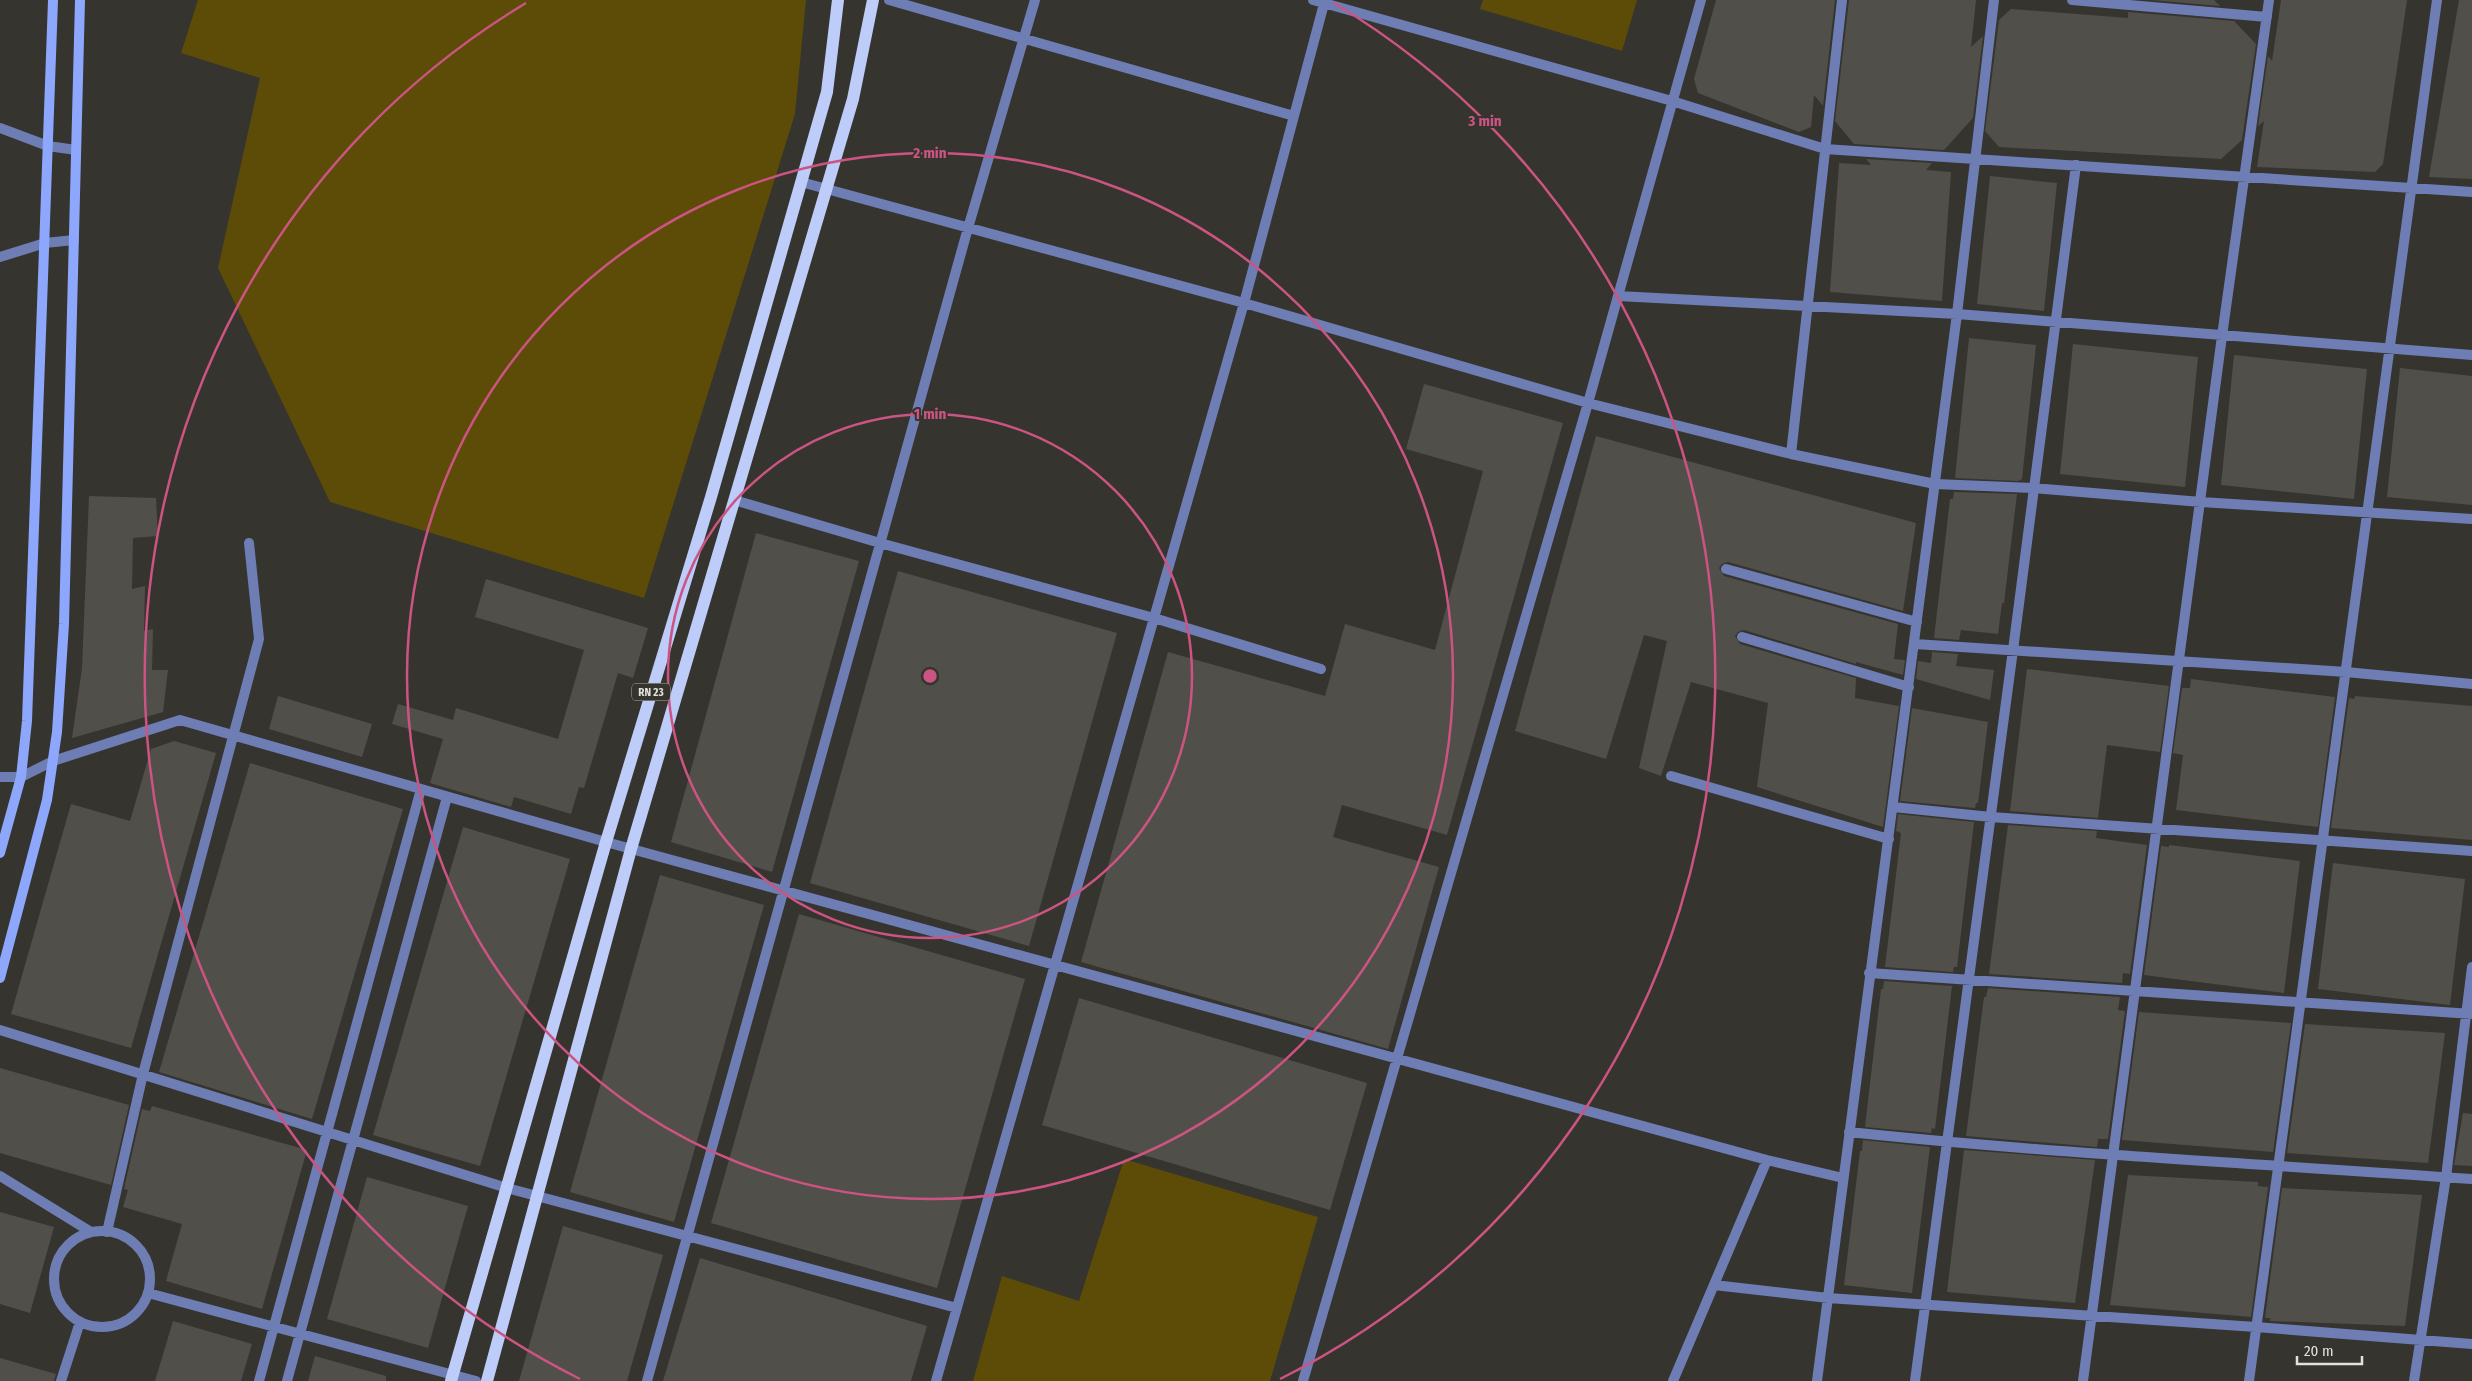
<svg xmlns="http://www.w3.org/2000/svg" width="2472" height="1381" font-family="'Fira Sans Condensed',sans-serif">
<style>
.green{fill:#5d4b08}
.building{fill:#514f49}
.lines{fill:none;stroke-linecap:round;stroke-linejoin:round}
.minor{stroke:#6e7eb4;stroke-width:10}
.secondary{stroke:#8da7fd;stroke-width:10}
.primary{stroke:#bdccf8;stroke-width:12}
.ring{fill:none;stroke:#cc5482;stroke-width:2.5}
.labels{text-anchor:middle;stroke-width:4;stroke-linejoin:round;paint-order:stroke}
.shield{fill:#36342f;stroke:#aeada9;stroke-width:1}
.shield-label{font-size:11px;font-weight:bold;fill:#e2e1dd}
.centre{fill:#cc5482;stroke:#36342f;stroke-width:2.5}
.ring-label{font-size:15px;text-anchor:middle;font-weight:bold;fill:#cc5482;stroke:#36342f;stroke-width:4;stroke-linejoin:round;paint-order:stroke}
</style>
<rect width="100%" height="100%" fill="#36342f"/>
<path class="green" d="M198,0H806L795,114L644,598L330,502L218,268L260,78L181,53Z
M1483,0H1637L1622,51L1480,9Z
M1124,1159L1318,1217L1270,1381H973L1002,1276L1079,1301Z"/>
<path class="building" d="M1716,0H1835L1823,106L1814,95L1811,127L1799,132L1698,93L1694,79Z
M1849,0H1976L1971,47L1983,36L1973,118L1944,150L1854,144L1835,121Z
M2151,0H2214L2220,6Z
M2281,0H2407L2383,164L2375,172L2257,167L2264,121L2258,126L2268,56L2272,61Z
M2459,0H2472V179L2429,177Z
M2011,9L2128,18V12L2234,21L2256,44L2242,140L2221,159L1999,147L1985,131L1999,20Z
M1866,159L1932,163L1926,170L1951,172L1942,301L1830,292L1839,163L1871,165Z
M1990,176L2057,183L2044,311L1977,304Z
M1969,338L2036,345L2022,479L2018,481L1955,478Z
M2073,344L2198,357L2185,487L2060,474Z
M2234,355L2367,369L2354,499L2221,485Z
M2400,368L2472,376V505L2387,497Z
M1424,384L1563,423L1447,835L1342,805L1333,837L1439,867L1388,1049L1081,962L1168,652L1325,696L1345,624L1435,650L1483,471L1406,449Z
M1596,436L1916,523L1903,611L1728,562L1722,564L1719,568L1724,576L1898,624L1894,659L1905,660L1903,675L1856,662V664L1744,630L1738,632L1735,636L1740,644L1856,678L1855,698L1899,706L1883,827L1757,787L1768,703L1691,682L1661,776L1639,768L1667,641L1644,635L1606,759L1515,731Z
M1954,492L2017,494L2004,603H2002L1998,634L1961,630L1959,640L1934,638L1950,499H1953Z
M89,496L156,498L158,536L133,538L132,589L145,586L144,631L153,629L152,670H168L163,712L72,738L82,668Z
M756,533L859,561L772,872L671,842Z
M898,571L1117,633L1029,946L810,883Z
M486,579L648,628L633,678L618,673L584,788L579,787L571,814L514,797L511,807L430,783L443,739L392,724L398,704L453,720L456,708L558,739L584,650L475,617Z
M1932,652L1958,654L1956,666L1994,670L1990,700L1916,679L1918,661L1931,663Z
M2027,669L2169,686L2160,752L2107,745L2098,818L2010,811Z
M2191,679L2335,697L2318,827L2176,810L2183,755L2173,753L2182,688H2190Z
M278,696L372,724L362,757L269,729Z
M2355,696L2472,706V840L2331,828L2349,698L2354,699Z
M1912,708L1988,722L1978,803H1976L1975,808L1900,801Z
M174,741L216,753L131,1048L11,1014L71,804L130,821L151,749Z
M250,763L403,809L312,1119L159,1072Z
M1898,814L1974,822L1957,967H1954L1953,972L1885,967L1901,833L1896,831Z
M2008,825L2097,831L2096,838L2147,845L2130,974L2123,973L2122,983L1989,974Z
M463,827L570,859L480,1166L373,1135Z
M2169,845L2300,861L2284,993L2144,975L2161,846L2169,847Z
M2333,863L2465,879L2450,1005L2318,989Z
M660,875L764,905L674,1222L570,1192Z
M799,914L1025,979L937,1288L711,1223Z
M1884,981L1952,986L1935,1129L1932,1128L1931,1133L1865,1127L1881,989H1883Z
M1988,988L2120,997L2118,1010L2125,1011L2108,1139H2098L2097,1147L1966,1136L1984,997H1986Z
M1079,998L1367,1083L1330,1210L1042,1125Z
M2139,1012L2291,1023L2273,1152L2122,1140Z
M2305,1024L2445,1033L2428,1163L2287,1153Z
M0,1068L129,1105L111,1185L0,1153Z
M152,1106L307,1150L262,1309L166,1281L182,1224L123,1207L128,1190L124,1189L142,1109L150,1111Z
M2463,1113L2472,1114V1166L2454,1165Z
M1863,1140L1930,1147L1912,1293L1844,1285L1860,1151H1862Z
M1964,1150L2095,1160L2075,1303L1947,1292Z
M2128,1175L2258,1182V1186L2268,1187L2251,1317L2110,1305Z
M367,1177L468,1206L428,1348L327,1319Z
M2282,1188L2422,1195L2405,1326L2270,1321V1318H2265Z
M0,1212L54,1227L30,1313L0,1304Z
M563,1226L663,1255L627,1381H519Z
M700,1258L927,1326L911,1381H663Z
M173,1321L252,1344L241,1381H155Z
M315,1356L386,1376V1381H308Z
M0,1358L56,1374L54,1381H0Z"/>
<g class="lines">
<path class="minor" d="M889,0L1294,116
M1313,0L1672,101L1825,149L2472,192
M2072,0L2267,17
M0,128L48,146L76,150
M801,182L1244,303L1588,403L1791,454L1935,484L2033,488L2201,502L2472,519
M0,257L45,243L74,240
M1618,296L1957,314L2472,355
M1791,454L1842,0
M734,500L880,543L1154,618L1321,669
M1726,569L1917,622
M1742,637L1909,687
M1915,644L2346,672L2472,684
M1671,776L1889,839
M0,777H21L53,761L180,720L606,842L1767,1160L1843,1178
M1893,807L1991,817L2472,851
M1869,973L2472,1014
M0,1030L507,1188L957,1308
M1849,1132C2056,1154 2264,1164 2472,1179
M0,1176L91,1232
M54 1279a48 48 0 1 1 96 0a48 48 0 1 1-96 0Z
M107,1232L143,1074L259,639L249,543
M1714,1285L1828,1298L2256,1327L2472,1344
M148,1293L476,1381
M61,1381L80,1322
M259,1381L421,789
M287,1381L447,797
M647,1381L968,228L1035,0
M936,1381L1244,303L1325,0
M1303,1381L1588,403L1701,0
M1673,1381L1767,1160
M1817,1381L1957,314L1994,0
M1915,1381L2013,650L2076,165
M2083,1381L2222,336L2269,0
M2249,1381L2437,0
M2414,1381L2446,1177L2472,967"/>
<path class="secondary" d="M0,853L21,777L27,721L53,0
M0,978L47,800L57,732L64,624L80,0"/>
<path class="primary" d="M451,1381L606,842L711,497L827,92L838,0
M487,1381L631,849L853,99L873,0"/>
</g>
<g class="ring">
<circle cx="930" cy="676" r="262"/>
<circle cx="930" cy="676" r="523"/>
<path d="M580 1379A785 785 0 0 1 526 3M1334 3A785 785 0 0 1 1280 1379"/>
</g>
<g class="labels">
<rect class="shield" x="632" y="683.5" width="38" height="17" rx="4"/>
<g class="shield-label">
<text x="651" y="696">RN 23</text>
</g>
</g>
<circle cx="930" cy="676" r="8" class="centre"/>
<g class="ring-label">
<text x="1485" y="126">3 min</text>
<text x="930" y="158">2 min</text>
<text x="930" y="419">1 min</text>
</g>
<path d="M2297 1356v8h65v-8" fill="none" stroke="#e2e1dd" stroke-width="2.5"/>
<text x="2304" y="1356" font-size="15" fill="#e2e1dd" stroke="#36342f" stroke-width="4" paint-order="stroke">20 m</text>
</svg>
